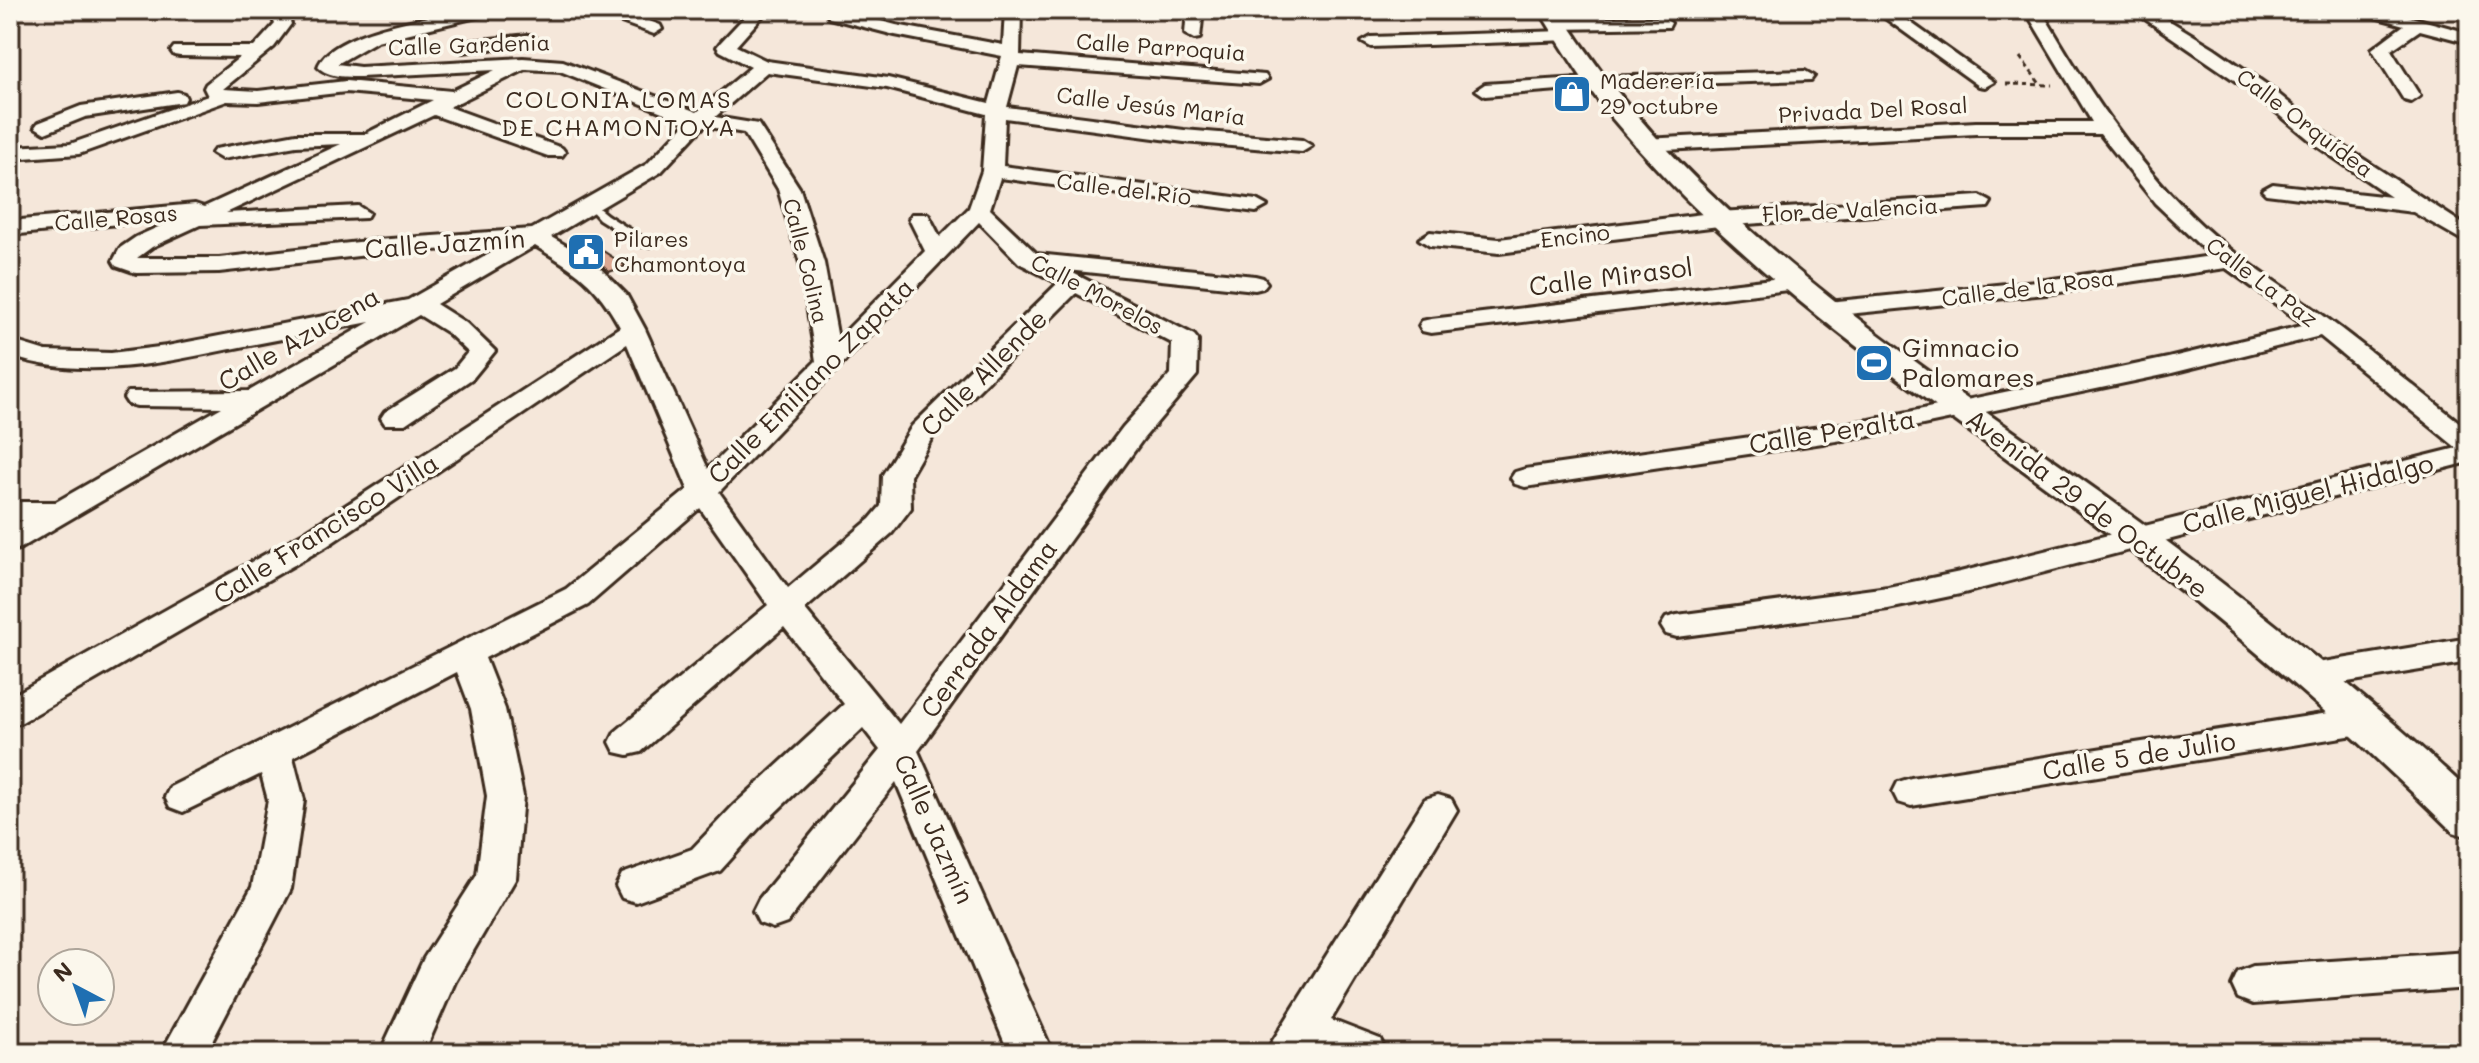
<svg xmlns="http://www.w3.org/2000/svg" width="2479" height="1063" font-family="Mali,sans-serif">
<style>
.building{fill:#dda892;stroke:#3b2a1e;stroke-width:2}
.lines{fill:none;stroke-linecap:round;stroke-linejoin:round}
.service-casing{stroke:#3b2a1e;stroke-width:6}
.minor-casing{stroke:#3b2a1e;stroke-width:6}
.tertiary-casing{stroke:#3b2a1e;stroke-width:6}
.path{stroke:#3b2a1e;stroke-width:3;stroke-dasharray:5 4;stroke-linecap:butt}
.service{fill:#fbf7ec;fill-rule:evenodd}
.minor{fill:#fbf7ec;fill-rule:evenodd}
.tertiary{fill:#fbf7ec;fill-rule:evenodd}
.labels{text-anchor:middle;stroke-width:7;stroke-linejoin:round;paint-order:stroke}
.far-street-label{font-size:22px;fill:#3b2a1e;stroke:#fbf7ec}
.far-poi-label{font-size:22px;fill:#3b2a1e;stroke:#fbf7ec;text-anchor:start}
.far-neighbourhood-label{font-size:24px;letter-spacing:2px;fill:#3b2a1e;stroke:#fbf7ec}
.street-label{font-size:26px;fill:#3b2a1e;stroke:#fbf7ec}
.poi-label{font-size:26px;fill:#3b2a1e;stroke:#fbf7ec;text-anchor:start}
</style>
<rect width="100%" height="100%" fill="#f5e7da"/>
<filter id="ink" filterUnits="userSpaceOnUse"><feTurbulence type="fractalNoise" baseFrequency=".0125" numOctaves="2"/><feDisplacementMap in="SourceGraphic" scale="16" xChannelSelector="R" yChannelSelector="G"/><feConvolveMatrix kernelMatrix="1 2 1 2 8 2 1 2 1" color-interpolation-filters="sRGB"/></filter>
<g filter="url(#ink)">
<path class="building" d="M585,239L626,266L609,272L594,258L570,245Z"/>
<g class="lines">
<g class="service-casing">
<path id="service" d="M591,202L607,215L650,242V246H642L599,219L586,205Z"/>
</g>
<g class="minor-casing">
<path id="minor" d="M269,10H331L323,15L289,19L291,24L274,47L223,89L258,91L346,81L452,91L495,70L360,77C346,77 328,77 318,67C331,28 457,10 495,10L493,13L377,41L337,64L360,67L523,58L563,61L697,112L751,67L720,51L717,47L720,43L751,10H768L736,46L767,61L888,78L989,103L1002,56L895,35L829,18L827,14L829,10H839L896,25L1003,45L1005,10H1021L1020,55L1265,75L1268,79L1259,84L1018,66L1007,107L1184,130L1302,140L1312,146L1302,152L1184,142L1005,118L1003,166L1256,200L1267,206L1256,212L1000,178L990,209L1037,254L1255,276L1263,278L1267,283L1263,288L1255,290L1067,270L1194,335L1198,340L1197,375L1143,439L918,751L1053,1053H1009L896,782L787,923L773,928L759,923L753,911L759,899L880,750L863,728L759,828L720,871L636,902L622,898L616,886L622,874L692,849L733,806L844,704L784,627L641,752L628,755L615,752L610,742L615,732L768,605L700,508L588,605L485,658L505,709L523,796L516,878L455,982L424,1053H380L424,958L477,875L487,796L471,709L457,672L293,757L304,800L291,889L206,1053H161L252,887L268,800L261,774L183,812L170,807L165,797L170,787L566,589L688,489L627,344L327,546L22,722L10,726V697L305,532L620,327C596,283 577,271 535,246L436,304L466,323L495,351L473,378L405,424H385L381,418L385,412L455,368L468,352L448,333L419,315L21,548L10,551V528L23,520H10V502H56L222,407L137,406L128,404L124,398L128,392L249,391L370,322C323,331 277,340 230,349C157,364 82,380 10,356V340L46,351L111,353L167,346L408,300L505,245L376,254L219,272L136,273L116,266L113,261L120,248L136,237L178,218L10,235V221L195,204L204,207L341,144L296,146L222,159L212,153L215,149L296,134H365L433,100L346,92L258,102L227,101L79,154L10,159V147L70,144L208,96L204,88L206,84L240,57L180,56L174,55L171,51L174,47H254L275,24ZM526,69L560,71L687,122L647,164L532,229L376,240L219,258H137L152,247L200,225L366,218L369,213L358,206L226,213L434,115L548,156H562L565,152L562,148L449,107ZM767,72L887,88L986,114L982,171L969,208L940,237L928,214H912L909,219L925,251L838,339L824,263L800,189L758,124L715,117ZM704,126L744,133L778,189L800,263L816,361L708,469L645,329L626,294L593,261L551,237L661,172ZM979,222L1019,263L1058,283L912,426L882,476L881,506L870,519L788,588L719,492ZM1076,293L1172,343L1171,374L1123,427L899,724L805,609L892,533L911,508L910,476L933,436Z
M619,10L660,25L662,29L654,34L613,19L611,15Z
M1187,10H1203L1200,38L1194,39L1185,34Z
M1874,10H1893L1994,82L1985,87L1979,86Z
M2025,10H2041C2084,84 2130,155 2191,215C2230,254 2277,282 2321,314C2372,351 2420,392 2469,430V462L1960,594L1888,609L1677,637L1666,634L1661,626L1666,618L1677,615L1888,587L1960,572L2457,448L2320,336L2168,374L1870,436L1525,487L1515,484L1511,478L1515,472L1525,469L1870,420L2168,358L2305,325L2226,268L2046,294L1828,316L1819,314L1816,309L1819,304L1828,302L2046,280L2211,256L2155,203L2100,134H1976L1645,151L1635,145L1645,139L1976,122H2092Z
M2132,10H2152L2214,48L2270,87L2331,138L2469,228V244L2413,212L2266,194L2262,190L2273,184L2391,197L2317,146L2256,95Z
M2358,10H2385L2469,33V43L2420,30L2391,50L2420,96L2411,102L2404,100L2372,49L2404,25L2360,13Z
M1663,18L1671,23L1669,27L1557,29L1549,24L1557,19Z
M1565,31L1574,36L1571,40L1371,47L1362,42L1371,37Z
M528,35L534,36L537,40L534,44L462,52L453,47L462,42Z
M1805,71L1814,76L1811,80L1596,87L1485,96L1476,90L1485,84L1596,77Z
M177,92L184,94L186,98L184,102L85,117L45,133L35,127L38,123L81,106Z
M1980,196L1991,202L1988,207L1719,226L1499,253L1430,246L1419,239L1430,232L1499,239L1719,212Z
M1797,276L1805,278L1809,283L1805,288L1431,333L1422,331L1419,326L1422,321L1431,319Z
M2469,638V662L2311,688L2299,685L2294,676L2299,667L2311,664Z
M2367,707L2379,711L2384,720L2379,729L2367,733L1911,806L1898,802L1893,792L1898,782L1911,778Z
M1438,795L1451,799L1457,810L1331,1020L1380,1039L1387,1053H1265L1425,799Z
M2469,952V988L2253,1004L2238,998L2232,985L2238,972L2253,966Z"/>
</g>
<g class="tertiary-casing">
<path id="tertiary" d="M1539,10H1559C1690,218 1905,354 2102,494C2230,586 2354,684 2469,791V837L2453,832C2336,716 2212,611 2081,513C1923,395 1753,283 1624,132C1591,95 1565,53 1539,10Z"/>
</g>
<path class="path" d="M2020,57L2040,84
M2006,84L2052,85"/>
<use href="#service" class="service"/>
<use href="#minor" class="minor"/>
<use href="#tertiary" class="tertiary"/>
</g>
</g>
<defs>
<g id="shop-square" transform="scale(2)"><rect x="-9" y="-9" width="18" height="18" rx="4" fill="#1f6fb2" stroke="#fbf7ec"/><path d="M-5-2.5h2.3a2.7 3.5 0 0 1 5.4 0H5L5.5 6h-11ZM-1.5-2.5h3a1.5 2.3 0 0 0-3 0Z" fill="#fff"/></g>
<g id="civic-square" transform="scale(2)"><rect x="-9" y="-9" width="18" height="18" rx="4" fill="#1f6fb2" stroke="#fbf7ec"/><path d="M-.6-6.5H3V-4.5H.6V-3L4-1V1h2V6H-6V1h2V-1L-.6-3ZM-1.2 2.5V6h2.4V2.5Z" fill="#fff"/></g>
<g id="stadium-square" transform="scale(2)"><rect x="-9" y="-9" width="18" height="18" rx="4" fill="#1f6fb2" stroke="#fbf7ec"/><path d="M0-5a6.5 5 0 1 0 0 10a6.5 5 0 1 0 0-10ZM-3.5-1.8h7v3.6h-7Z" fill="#fff"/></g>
</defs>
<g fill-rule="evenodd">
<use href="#shop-square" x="1572" y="94"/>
<use href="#civic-square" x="586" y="252"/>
<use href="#stadium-square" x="1874" y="363"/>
</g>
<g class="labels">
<g class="far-street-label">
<text transform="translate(469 45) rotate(-2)" y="8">Calle Gardenia</text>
<text transform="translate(1161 47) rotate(4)" y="8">Calle Parroquia</text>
<text transform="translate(1151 106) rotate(7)" y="8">Calle Jesús María</text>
<text transform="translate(1873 110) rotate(-3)" y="8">Privada Del Rosal</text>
<text transform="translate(2305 123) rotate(37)" y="8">Calle Orquídea</text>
<text transform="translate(1124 189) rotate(7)" y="8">Calle del Río</text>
<text transform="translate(1850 210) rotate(-3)" y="8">Flor de Valencia</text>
<text transform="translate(116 218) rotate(-5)" y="8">Calle Rosas</text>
<text transform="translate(1575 236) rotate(-7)" y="8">Encino</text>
<text transform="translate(806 261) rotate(76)" y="8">Calle Colina</text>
<text transform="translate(2262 282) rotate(37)" y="8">Calle La Paz</text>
<text transform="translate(2028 288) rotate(-7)" y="8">Calle de la Rosa</text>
<text transform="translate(1097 294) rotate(28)" y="8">Calle Morelos</text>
</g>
<g class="far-poi-label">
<text x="1600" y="89">Maderería<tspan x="1600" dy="25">29 octubre</tspan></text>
<text x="614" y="247">Pilares<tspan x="614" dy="25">Chamontoya</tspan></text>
</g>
<g class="far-neighbourhood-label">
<text x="619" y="108">COLONIA LOMAS<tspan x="619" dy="28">DE CHAMONTOYA</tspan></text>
</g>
<g class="street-label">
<text transform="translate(445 244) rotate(-4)" y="9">Calle Jazmín</text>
<text transform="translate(1611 277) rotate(-7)" y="9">Calle Mirasol</text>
<text transform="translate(299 339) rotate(-30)" y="9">Calle Azucena</text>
<text transform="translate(984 373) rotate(-45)" y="9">Calle Allende</text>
<text transform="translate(811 381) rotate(-45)" y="9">Calle Emiliano Zapata</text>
<text transform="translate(1832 432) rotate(-9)" y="9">Calle Peralta</text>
<text transform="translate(2308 494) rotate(-14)" y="9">Calle Miguel Hidalgo</text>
<text transform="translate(2087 504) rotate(37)" y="9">Avenida 29 de Octubre</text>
<text transform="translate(326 529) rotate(-32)" y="9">Calle Francisco Villa</text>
<text transform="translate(989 629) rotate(-54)" y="9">Cerrada Aldama</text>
<text transform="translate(2139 756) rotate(-9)" y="9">Calle 5 de Julio</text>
<text transform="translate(934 829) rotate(66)" y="9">Calle Jazmín</text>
</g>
<g class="poi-label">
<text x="1902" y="357">Gimnacio<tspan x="1902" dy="30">Palomares</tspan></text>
</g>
</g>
<rect width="2479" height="1063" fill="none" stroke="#fbf7ec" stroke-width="40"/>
<rect x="20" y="20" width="2439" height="1023" fill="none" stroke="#3b2a1e" stroke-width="3" filter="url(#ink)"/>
<g transform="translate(76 987) rotate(319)"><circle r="38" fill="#fbf7ec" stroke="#aea59a" stroke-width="2"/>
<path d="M0-6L14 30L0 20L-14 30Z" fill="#1f6fb2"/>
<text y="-12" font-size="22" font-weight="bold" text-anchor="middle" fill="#3b2a1e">N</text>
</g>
</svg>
